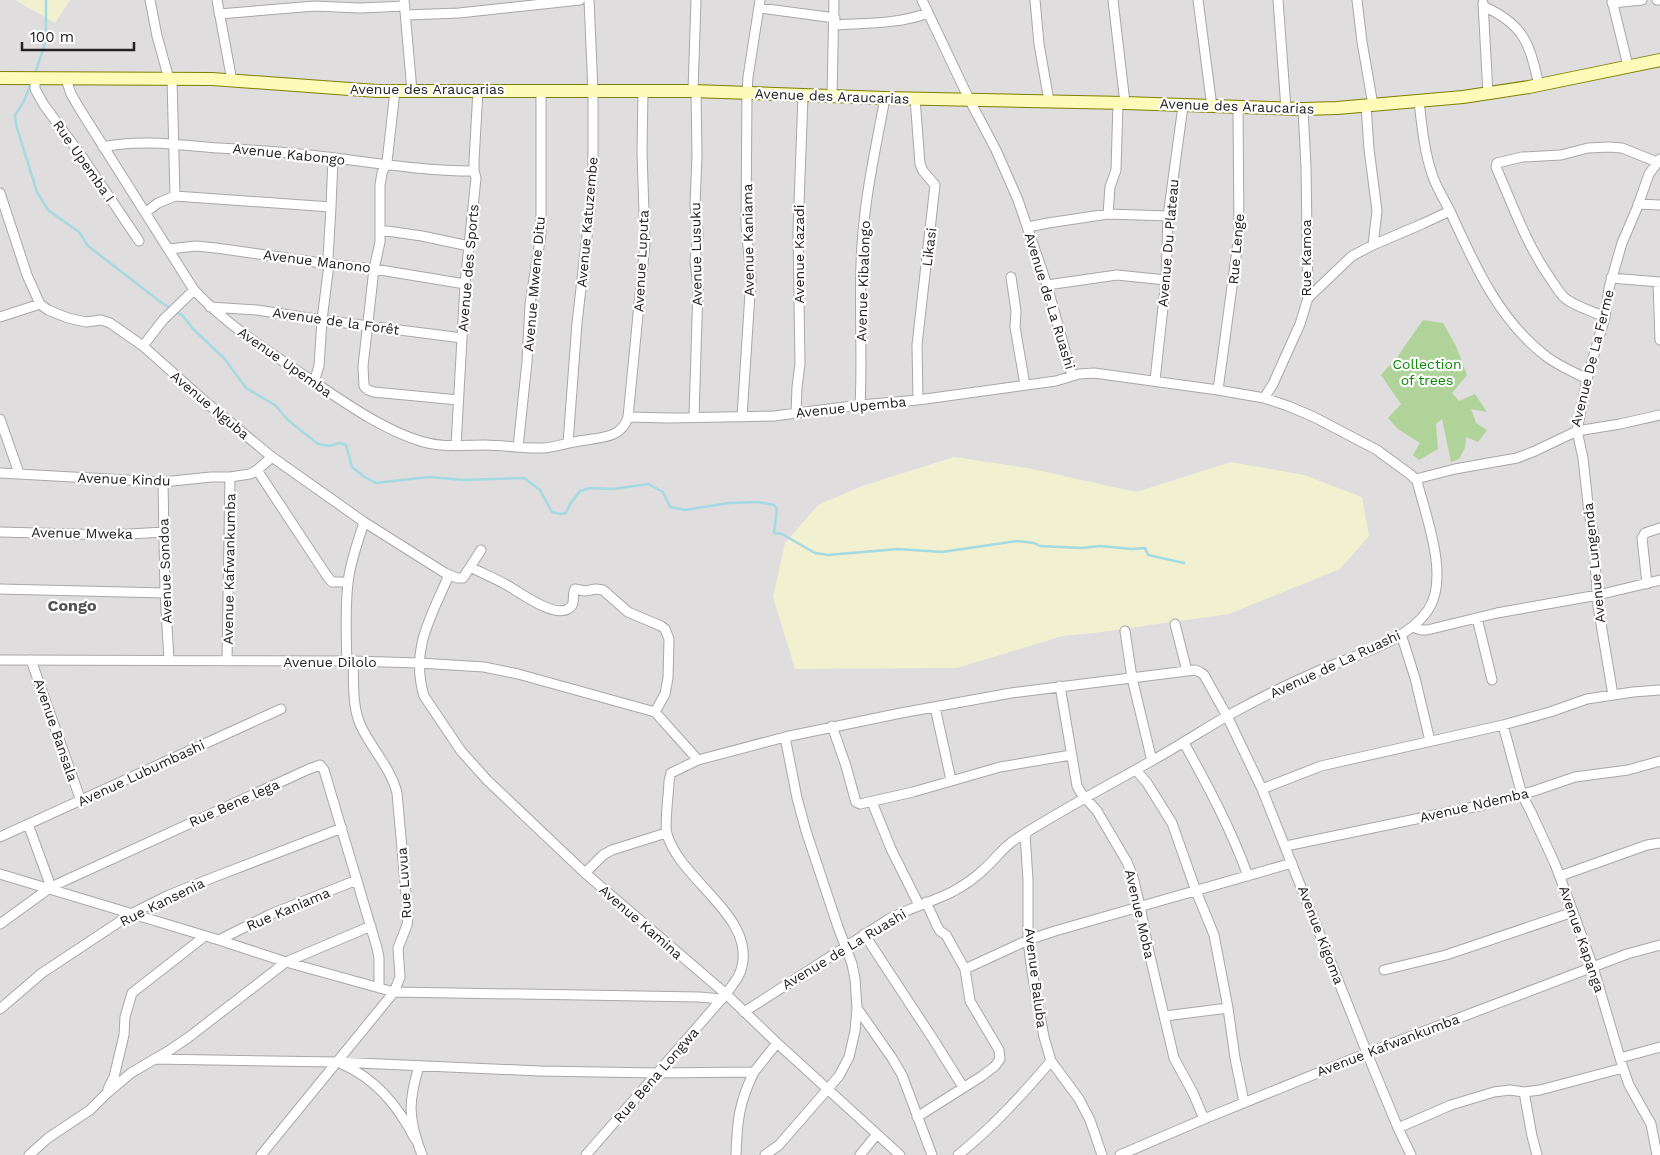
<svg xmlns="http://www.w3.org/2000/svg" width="1660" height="1155" font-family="'Work Sans',sans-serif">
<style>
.residential{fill:#dfddde}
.farmland{fill:#f1f0d1}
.forest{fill:#b0d399}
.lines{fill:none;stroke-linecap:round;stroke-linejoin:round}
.stream{stroke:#a4dae2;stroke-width:2.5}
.street-casing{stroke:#a8a8a8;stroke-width:11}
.secondary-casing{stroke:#7e7f00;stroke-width:14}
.street{stroke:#fff;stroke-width:9}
.secondary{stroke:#fefab8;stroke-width:12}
.labels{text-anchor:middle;stroke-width:4.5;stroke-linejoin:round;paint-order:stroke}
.street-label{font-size:14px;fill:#212121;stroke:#fff}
.park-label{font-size:14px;fill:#068904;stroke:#fff}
.quarter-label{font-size:16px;font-weight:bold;fill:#545454;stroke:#fff}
</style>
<rect width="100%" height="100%" fill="#f2ede6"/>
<path class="residential" d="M0,0H1660V1155H0Z"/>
<path class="farmland" d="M15,0H70L55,23Z
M954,457L1028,468L1136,492L1231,462L1304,475L1362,497L1369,536L1340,569L1229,614L1094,633L1063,636L957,668L795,669L773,597L785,543L818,505L862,486Z"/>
<path class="forest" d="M1423,320L1443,323L1456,346L1467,375L1452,393L1459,401L1475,394L1487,412L1471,409L1476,423L1487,430L1478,442L1466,437L1465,448L1459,459L1451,462L1442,419L1436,424L1438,449L1419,460L1413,455L1420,443L1398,429L1388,418L1401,404L1381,375L1398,356Z"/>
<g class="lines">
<path class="stream" d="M35,74L46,40V0
M31,84L23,103L15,115L16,125L37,192L48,210L79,232L88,246L162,303L183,316L193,329L224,358L246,388L275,405L289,421L318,444L329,446L340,443L346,445L352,467L363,476L376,483L429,477L463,480L524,478L540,490L552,512L561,514L566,513L570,504L580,491L590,488L613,489L648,484L663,492L670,507L685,510L729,503L758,502L774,505L777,509L774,533L782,534L815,553L828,555L898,549L942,552L1017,541L1034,543L1040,546L1082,548L1100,546L1132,549L1145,548L1148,555L1184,563"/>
<g class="street-casing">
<path id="street" d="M150,0L157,36L169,79
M217,0L232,81
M404,0L412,91
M922,0L969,99L996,150L1018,200L1047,285L1072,376
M1035,0L1039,44L1049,101
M1113,0L1125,103
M1198,0L1212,107
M1278,0L1286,109
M1357,0L1362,42L1373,105
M1612,0L1628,66
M1657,0H1660
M1483,3L1488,94
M1612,3L1642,0
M1483,6C1525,25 1529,43 1539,85
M760,8L835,18
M219,14L315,6L360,8L405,6
M406,15L459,13L580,0
M835,25C866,23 899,24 928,13
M35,79V89L44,105L83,158L139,241
M66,79L71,94L81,111L194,290C229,327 272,354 314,382C347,404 382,429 420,441C442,448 462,445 484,445C504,445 524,449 544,448C555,447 564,444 574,442C595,437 621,441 628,417L645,243L642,152L643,91
M172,79L175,196
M395,91L387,162L382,173L380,185V242L374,269L363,366L364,386L368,390L374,392L458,400
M693,91L696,0
M832,96L834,0
M915,98L920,164L923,171L935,185L917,345L918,400
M1419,102C1422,126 1424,150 1432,174C1436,187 1444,199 1450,211C1474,264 1499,321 1547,357C1559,366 1574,372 1587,379
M1366,106L1369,149L1377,211L1373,245
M103,147C140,139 179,145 217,148C253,150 290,152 327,157C375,163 425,171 474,171
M0,193L27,275L40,304L48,310L68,318L86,322L101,320L110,323L143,346L208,404L272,457L364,522L445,573L457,578H463L481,550
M1638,204L1660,205
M146,212L158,203L175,196L331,207
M1108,214L1110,187L1116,170L1118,103
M1028,227L1048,223L1108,214L1168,216
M380,230L422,236L469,246
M169,249L196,246L216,248L329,264L374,269L465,284
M1011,277L1016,311L1015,327L1025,385
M1611,278L1660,282
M1658,282L1660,340
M1047,285L1117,275L1166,280
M1308,298L1352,256L1373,245L1422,224L1450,211
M210,307L257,310L322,320L462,338
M0,317L40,304
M1605,317C1592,311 1577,307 1566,299C1560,294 1556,287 1552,281C1527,246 1513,206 1496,167L1497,163L1522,157L1561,155L1588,148L1609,147L1622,148L1657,162
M143,346L163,320L194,290
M1155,380L1166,280L1168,216L1183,106
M314,382L319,366L322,320L329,264L328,258L331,207L333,158
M1218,390L1239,235L1238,107
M1264,398L1273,384L1300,324L1308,298L1306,167L1303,109
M860,405C863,351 858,298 862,245C865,195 876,147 885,98
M796,413L797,387L800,364L798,232L803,95
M628,417L669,418L774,416L860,405L918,400L1056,381L1079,374L1094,373L1218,390L1264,398L1288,406L1314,417L1377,450L1411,475L1417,481C1426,517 1450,578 1428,610C1406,643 1351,656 1316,672C1286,685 1256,700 1227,716C1203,730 1180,745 1155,759C1109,785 1061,810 1016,839C1003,847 995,860 983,870C975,878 963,886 952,892C932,902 909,908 889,919L744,1012
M694,417L698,287L695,261L698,234L695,204L697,156L696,91
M742,417L751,278L746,225L747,93L748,77L760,0
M0,419L19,473
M568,443L577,323L590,210L593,168V91L589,0
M456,446L465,284L476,178L474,171V161L478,90
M518,447L527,362L530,304L541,234V91
M257,470L327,576L332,582H348
M0,473L163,482L211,477H230L250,474L257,470L272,457
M1416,479L1455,469L1517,458L1535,451L1577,431L1587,379L1605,317L1609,288L1622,243L1637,208L1649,174L1660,159
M163,482L165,593L169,660
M0,532L112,535L164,532
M470,567C482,573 494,578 505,584C518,591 553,618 568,609C577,604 571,596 575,589L585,591L596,589L603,590L628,612L661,626L665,629L669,639L668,678L665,694L655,712
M449,575C431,617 410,649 424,696L461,751L487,780L585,873L726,994L777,1043L900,1155
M1647,584L1642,538L1645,533L1660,528
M0,589L165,593
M1477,618L1492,680
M1175,624L1187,671
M1413,627L1421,630H1427L1497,613L1598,595L1660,580
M1125,631L1132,678L1152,761
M1401,634L1415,678L1430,741
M0,660L353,661L419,663L484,667L518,674L655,712
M31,660L81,801
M227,661L230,477
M347,661C346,635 345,609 348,583C350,562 358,542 364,522
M1060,686L1077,786L1081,793L1097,811L1127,862L1133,877L1140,906L1149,952L1174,1058L1193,1093L1204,1119
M1613,695L1598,606L1593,530L1589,513L1583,458L1577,431L1620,424L1660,415
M935,707L951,780
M655,712L698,760
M1503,725L1522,795L1531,812L1555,864L1573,912L1593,967L1623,1068L1629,1085L1651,1124L1657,1155
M832,726L846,766L855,799L856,802L860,804L913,792L1000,767L1071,755
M1184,743C1208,786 1231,829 1248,876
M1136,770L1147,783L1172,823L1196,891L1214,935L1228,1008
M1262,789L1321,766L1503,725L1550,712L1587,699L1633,692L1660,690
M872,802L891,849L919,905
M28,824L51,887
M1025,834L1028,880V940L1032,972L1044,1037L1051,1061L1079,1099L1090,1120L1102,1155
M0,837L281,709
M1286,846L1483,805L1534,791L1575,777L1628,770L1660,761
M585,873L603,855L612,850L666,833
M0,874L219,940L286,962L394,992L699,997L722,999
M1560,876L1647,845L1660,843
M0,924L51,887L309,769L320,765L324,770L377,948L379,958V988
M864,934L933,1039L963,1087
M219,940L271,914L357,880
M965,969L1028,940L1055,931L1292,863
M1384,970L1446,955L1573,912
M857,1008L892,1058L902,1075L932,1155
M0,1009L42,973L131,914L169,895L217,876L342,828
M1165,1016L1228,1008L1235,1058L1244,1102
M1620,1058L1660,1047
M154,1059L336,1062L540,1071L656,1073L754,1072L777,1043
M342,1064C376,1079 399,1107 415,1139
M419,1066C408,1102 408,1119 422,1155
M108,1089L114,1077L124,1035L125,1017L132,993L205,936
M1524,1092L1532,1136L1537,1155
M917,1117L982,1076L995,1066L1000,1059L999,1050L970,1001L965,969L946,935L940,931L937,926L926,902
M1398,1128L1451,1105L1494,1092L1510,1090L1524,1092L1540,1090L1623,1068
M29,1155L48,1138L90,1110L106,1094L131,1073L170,1050L189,1037L286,962L371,926
M261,1155L394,992L400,977L398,948L407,925L408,916L397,793C391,768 370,747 360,724C352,705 354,682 353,661
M586,1155L726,994C730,988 736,981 739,975C763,920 680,882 667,834C664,825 669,792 669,781L671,773L698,760L785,737L901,713L1011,693L1195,670L1200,672L1204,675L1227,716L1262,789L1367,1053L1398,1128L1411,1155
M736,1155C737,1122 739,1102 754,1072
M765,1155L779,1145L839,1076L849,1057L855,1031L857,1008L855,979L852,964L838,927L806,831L797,798L785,737
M860,1155L877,1134
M958,1155C993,1127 1022,1095 1051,1061
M1120,1155L1204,1119L1367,1053L1627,954L1660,945"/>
</g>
<g class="secondary-casing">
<path id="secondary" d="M0,78L212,79L377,91H693L885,98L1125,103L1303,109L1337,108L1463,97L1529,87L1660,60"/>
</g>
<use href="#street" class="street"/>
<use href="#secondary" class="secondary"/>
</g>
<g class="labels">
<g class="street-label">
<text x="427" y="94">Avenue des Araucarias</text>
<text transform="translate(832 96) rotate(2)" y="5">Avenue des Araucarias</text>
<text transform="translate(1237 106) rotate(2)" y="5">Avenue des Araucarias</text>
<text transform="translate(289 154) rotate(6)" y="5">Avenue Kabongo</text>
<text transform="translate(84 161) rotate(55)" y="5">Rue Upemba I</text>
<text transform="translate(587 222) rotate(-85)" y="5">Avenue Katuzembe</text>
<text transform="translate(748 240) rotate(-91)" y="5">Avenue Kaniama</text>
<text transform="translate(1168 243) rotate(-85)" y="5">Avenue Du Plateau</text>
<text transform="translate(929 247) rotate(-83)" y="5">Likasi</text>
<text transform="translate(1236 249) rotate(-85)" y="5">Rue Lenge</text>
<text transform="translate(696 254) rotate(-91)" y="5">Avenue Lusuku</text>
<text transform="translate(799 254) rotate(-90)" y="5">Avenue Kazadi</text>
<text transform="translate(1306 258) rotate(-90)" y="5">Rue Kamoa</text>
<text transform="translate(317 261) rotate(7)" y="5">Avenue Manono</text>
<text transform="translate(641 261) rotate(-87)" y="5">Avenue Luputa</text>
<text transform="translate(468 268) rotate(-85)" y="5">Avenue des Sports</text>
<text transform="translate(863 281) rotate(-88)" y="5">Avenue Kibalongo</text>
<text transform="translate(534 284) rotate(-85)" y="5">Avenue Mwene Ditu</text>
<text transform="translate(1050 301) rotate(73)" y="5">Avenue de La Ruashi</text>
<text transform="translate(336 321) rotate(8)" y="5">Avenue de la Forêt</text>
<text transform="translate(1592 358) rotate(-76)" y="5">Avenue De La Ferme</text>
<text transform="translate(285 362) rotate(35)" y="5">Avenue Upemba</text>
<text transform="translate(210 405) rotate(40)" y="5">Avenue Nguba</text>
<text transform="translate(851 407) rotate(-6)" y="5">Avenue Upemba</text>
<text transform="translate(124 479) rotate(2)" y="5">Avenue Kindu</text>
<text transform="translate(82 533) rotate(1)" y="5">Avenue Mweka</text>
<text transform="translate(1594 563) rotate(-96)" y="5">Avenue Lungenda</text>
<text transform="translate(229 569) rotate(-89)" y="5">Avenue Kafwankumba</text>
<text transform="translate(165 571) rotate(-92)" y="5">Avenue Sondoa</text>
<text x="330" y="667">Avenue Dilolo</text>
<text transform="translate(1335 664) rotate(-25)" y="5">Avenue de La Ruashi</text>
<text transform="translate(56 730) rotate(71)" y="5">Avenue Bansala</text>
<text transform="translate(141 773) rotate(-25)" y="5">Avenue Lubumbashi</text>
<text transform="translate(234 803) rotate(-24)" y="5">Rue Bene lega</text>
<text transform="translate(1474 805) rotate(-13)" y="5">Avenue Ndemba</text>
<text transform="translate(404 883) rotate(-94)" y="5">Rue Luvua</text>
<text transform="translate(162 902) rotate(-26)" y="5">Rue Kansenia</text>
<text transform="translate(288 909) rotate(-23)" y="5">Rue Kaniama</text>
<text transform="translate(1140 914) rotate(77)" y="5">Avenue Moba</text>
<text transform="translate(641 922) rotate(41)" y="5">Avenue Kamina</text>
<text transform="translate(1321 935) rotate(69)" y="5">Avenue Kigoma</text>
<text transform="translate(1582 939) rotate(71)" y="5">Avenue Kapanga</text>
<text transform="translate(844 949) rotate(-31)" y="5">Avenue de La Ruashi</text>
<text transform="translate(1036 978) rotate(83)" y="5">Avenue Baluba</text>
<text transform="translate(1388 1045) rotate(-21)" y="5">Avenue Kafwankumba</text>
<text transform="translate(656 1075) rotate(-49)" y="5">Rue Bena Longwa</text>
</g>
<g class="park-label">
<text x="1427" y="369">Collection<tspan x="1427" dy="16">of trees</tspan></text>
</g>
<g class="quarter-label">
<text x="72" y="611">Congo</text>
</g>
</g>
<path d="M22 42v8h112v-8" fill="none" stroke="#212121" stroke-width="2.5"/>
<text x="30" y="42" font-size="15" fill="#212121" stroke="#ffffff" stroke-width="4" paint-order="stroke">100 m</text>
</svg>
